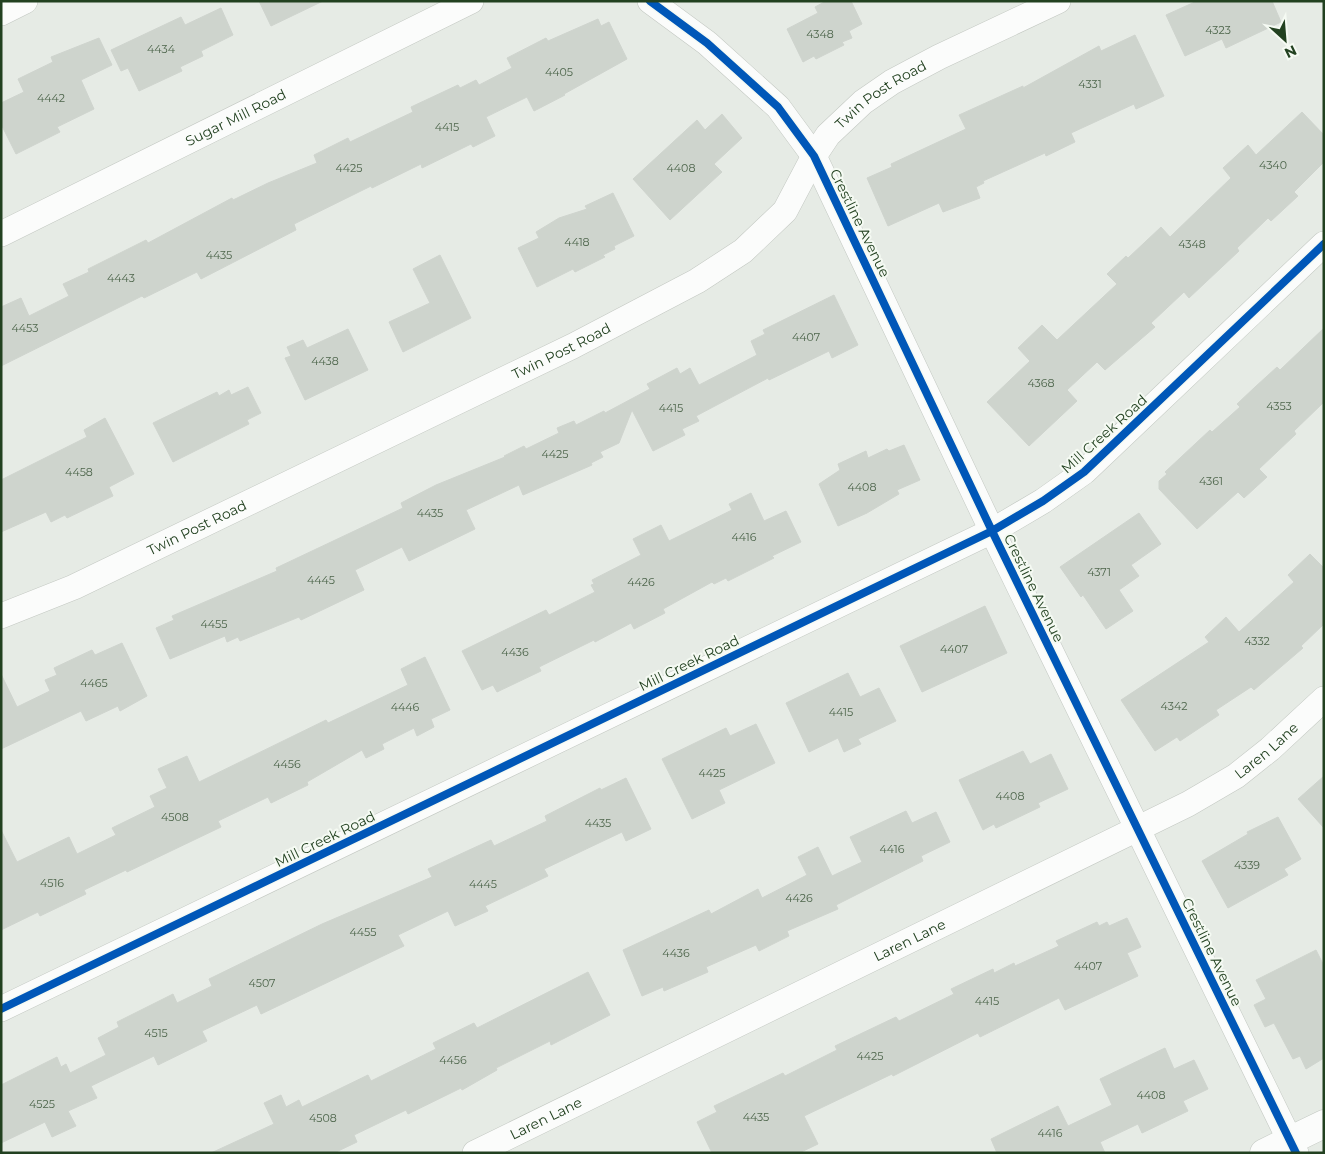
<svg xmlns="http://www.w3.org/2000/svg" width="1325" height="1154" font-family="Montserrat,sans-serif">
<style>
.building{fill:#ced4cd;stroke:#cfd4ce}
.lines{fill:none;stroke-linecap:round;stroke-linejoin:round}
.minor-casing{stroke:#c3c8c2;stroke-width:26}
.tertiary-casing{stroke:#c3c8c2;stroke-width:29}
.minor{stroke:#fbfcfb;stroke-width:25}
.tertiary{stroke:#fbfcfb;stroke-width:28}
.cycleway-casing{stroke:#f5faf3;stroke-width:11}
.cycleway{stroke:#0057b8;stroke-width:8}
.labels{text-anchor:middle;stroke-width:4;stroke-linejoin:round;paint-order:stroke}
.number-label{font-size:11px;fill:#4e664c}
.street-label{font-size:14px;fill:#224120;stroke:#f5faf3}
</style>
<rect width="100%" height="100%" fill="#e6ebe5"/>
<path class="building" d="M259,1H323L271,26Z
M826,1H851L862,24L849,31L852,38L842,42L844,45L816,59L814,56L803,62L787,29L818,13L815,7Z
M1197,1H1272L1281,22L1226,48L1222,39L1185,56L1166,15Z
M221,8L233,35L201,51L203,56L180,67L182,71L139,91L128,68L121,71L111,50L181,17L185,25Z
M598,19L601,26L609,22L627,59L564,94L565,95L534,111L527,97L486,117L495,136L473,147L471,144L422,168L421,164L372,188L371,186L294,224L296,230L201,279L197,272L144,298L142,296L1,366V307L21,298L29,316L69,296L63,284L89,272L88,269L146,240L148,243L232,198L233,200L268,183L317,163L314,155L348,138L350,142L375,130L413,112L411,107L458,85L460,88L476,80L479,85L512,68L507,58L546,38L548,41Z
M1135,35L1164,96L1136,109L1134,104L1071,133L1075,142L1046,156L1045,153L983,181L984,183L976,187L980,198L943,212L939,203L888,226L867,178L892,167L891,164L966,129L959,115L1023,86V88L1099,46L1101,51Z
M99,38L112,65L81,80L94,109L57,127L60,132L16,154L1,124V103L24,92L18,79L53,62L51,57Z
M1302,112L1324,135V162L1294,192L1298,196L1271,221L1268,218L1237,248L1239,251L1189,298L1184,292L1151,323L1155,327L1105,370L1097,362L1067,390L1077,401L1029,446L987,402L1030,361L1018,348L1042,325L1057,340L1117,284L1107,274L1126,256L1128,258L1161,227L1170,237L1231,178L1223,168L1248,145L1256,155Z
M722,114L742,138L714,164L722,172L670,220L633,179L697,120L705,130Z
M613,193L634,236L614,246L615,249L603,255L605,257L575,272L573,269L537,287L518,248L539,238L536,232L559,218L587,209L585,206Z
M440,255L471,318L403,352L389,322L430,303L413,269Z
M834,295L858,345L832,358L829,351L769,380L768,378L696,416L699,421L682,429L685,435L653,451L632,410L619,443L600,452L603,457L591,463L592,465L523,495L519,485L466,510L475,529L409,561L402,547L355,570L364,590L301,620L299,617L240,641L238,637L227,642L225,636L170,659L156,628L174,620L172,616L277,571L276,568L403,508L401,503L436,485L505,457L504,456L524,446L526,449L559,433L557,428L574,421L576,425L604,411L605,413L650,389L647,384L677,368L680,374L690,368L699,385L757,355L751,341L765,334L763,330Z
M1324,328V402L1294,431L1296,434L1259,469L1267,477L1244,498L1238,492L1197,529L1159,489V481L1167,474L1165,472L1210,430L1212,432L1240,407L1237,404L1255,387L1277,367L1280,370Z
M348,329L368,370L305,400L285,358L291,356L287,347L303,340L307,348Z
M248,387L261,413L247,420L249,424L173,462L153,423L217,392L219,396L229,390L231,395Z
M105,418L134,474L109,487L113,496L67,518L65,515L51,522L46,512L1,532V480L87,437L84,430Z
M904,445L920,480L897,490L899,494L867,513L838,526L819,484L840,470L838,464L866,451L868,458L887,449L889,451Z
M751,493L764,521L786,511L801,542L772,556L774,558L728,581L726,578L714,584L712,582L663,609L665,613L634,629L631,623L595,642L594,640L539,667L541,671L497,692L493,685L482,690L462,651L546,610L549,615L595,592L591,585L594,584L592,580L641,555L633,539L661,525L669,541L732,510L729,504Z
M1139,513L1161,544L1131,565L1139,576L1119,590L1133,611L1106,629L1083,595L1081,597L1060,567Z
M1310,554L1324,568V624L1301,646L1303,648L1254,690L1251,687L1216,710L1219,715L1180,741L1177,737L1155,751L1121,700L1209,642L1205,637L1226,617L1239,632L1294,582L1288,575Z
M985,606L1007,653L922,692L900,646Z
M122,643L147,696L120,711L118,706L86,721L81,711L1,749V674L17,707L50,691L45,680L57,675L54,668L92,650L95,655Z
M425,657L450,710L431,719L434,727L417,736L414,728L382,744L384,749L366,758L362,750L307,782L308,785L271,803L268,797L218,821L221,827L127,872L126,870L84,890L86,894L40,916L38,912L1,930V830L17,862L69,837L77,854L116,835L112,828L155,807L150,796L167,788L158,769L187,756L199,782L326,720L328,723L408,685L401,669Z
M848,673L860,697L879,688L896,721L858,739L861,744L844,752L838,738L809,752L786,703Z
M756,724L775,763L719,790L725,803L692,819L662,759L726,728L730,736Z
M1023,751L1030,764L1051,754L1068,789L1038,803L1040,807L996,828L994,824L983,830L959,780Z
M1324,776V828L1298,799Z
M626,778L651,829L626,841L622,832L544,869L548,876L485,906L488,911L455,926L448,911L398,935L404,946L261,1014L257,1005L202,1031L207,1041L158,1065L154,1056L91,1086L97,1098L68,1111L76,1126L52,1137L45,1122L1,1143V1085L57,1057L61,1067L66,1064L70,1073L106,1055L98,1038L119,1027L117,1022L173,994L177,1003L212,986L209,979L322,924L432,877L428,869L491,840L494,846L547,821L545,816L600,788L601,790Z
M906,811L912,823L936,812L950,842L921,856L923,861L836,905L838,909L787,931L789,936L759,951L756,945L706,967L708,972L664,991L663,987L642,996L623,950L709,910L711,914L758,889L762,898L807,875L798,857L818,847L832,876L862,862L850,837Z
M1278,817L1301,859L1284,869L1288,875L1228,908L1202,861L1248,834L1247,832Z
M1127,918L1141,947L1127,953L1138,976L1065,1010L1059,998L980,1037L978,1033L893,1076L892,1074L804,1116L818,1144L799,1153H712L697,1122L717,1112L714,1106L783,1073L785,1076L837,1050L835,1046L896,1017L899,1021L954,994L951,989L993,969L994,973L1014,963L1015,966L1059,946L1056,941L1097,922L1099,926L1107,922L1109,926Z
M1316,950L1324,966V1058L1306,1069L1300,1056L1293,1059L1274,1023L1265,1027L1254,1005L1266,999L1256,980Z
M588,972L610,1015L551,1045L550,1041L496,1068L497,1070L462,1090L461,1088L408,1114L406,1110L354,1135L357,1142L334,1153H211L274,1124L264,1103L281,1095L286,1107L299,1100L302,1107L368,1075L371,1081L436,1049L433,1043L474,1023L477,1028Z
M1165,1048L1174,1069L1194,1060L1208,1089L1183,1101L1188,1111L1142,1133L1138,1124L1100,1142L1105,1153H997L991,1139L1058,1106L1068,1126L1112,1105L1100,1079Z"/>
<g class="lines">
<g class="minor-casing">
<g id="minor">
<path d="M650,1L707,43L778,107L814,156L992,531L1296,1153"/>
<path d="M1,13L25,1"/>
<path id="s1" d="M1,234L471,1"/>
<path id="s2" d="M1,616L74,587L573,346L697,281L743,251L785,211L814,156L828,135L863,102L892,82L939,57L1058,1"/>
<path d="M1,1009L992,531L1043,501L1084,472L1324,244"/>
<path id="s3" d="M475,1153L1188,804L1236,776L1270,749L1324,699"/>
</g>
</g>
<g class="tertiary-casing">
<path id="tertiary" d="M1264,1153L1324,1124"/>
</g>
<use href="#minor" class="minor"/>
<use href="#tertiary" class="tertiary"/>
<g class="cycleway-casing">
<path id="cycleway" d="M650,1L707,43L778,107L814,156L992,531L1296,1153
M1,1009L992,531L1043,501L1084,472L1324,244"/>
</g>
<use href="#cycleway" class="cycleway"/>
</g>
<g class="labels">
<g class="number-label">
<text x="1218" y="34">4323</text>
<text x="820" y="38">4348</text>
<text x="161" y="53">4434</text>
<text x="559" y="76">4405</text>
<text x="1090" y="88">4331</text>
<text x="51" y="102">4442</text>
<text x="447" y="131">4415</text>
<text x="1273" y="169">4340</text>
<text x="349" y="172">4425</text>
<text x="681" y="172">4408</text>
<text x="577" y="246">4418</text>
<text x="1192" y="248">4348</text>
<text x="219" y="259">4435</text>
<text x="121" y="282">4443</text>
<text x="25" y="332">4453</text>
<text x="806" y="341">4407</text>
<text x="325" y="365">4438</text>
<text x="1041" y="387">4368</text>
<text x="1279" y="410">4353</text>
<text x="671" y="412">4415</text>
<text x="555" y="458">4425</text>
<text x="79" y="476">4458</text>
<text x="1211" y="485">4361</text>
<text x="862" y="491">4408</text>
<text x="430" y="517">4435</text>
<text x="744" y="541">4416</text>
<text x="1099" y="576">4371</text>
<text x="321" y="584">4445</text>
<text x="641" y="586">4426</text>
<text x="214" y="628">4455</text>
<text x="1257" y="645">4332</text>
<text x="954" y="653">4407</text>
<text x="515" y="656">4436</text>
<text x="94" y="687">4465</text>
<text x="1174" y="710">4342</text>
<text x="405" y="711">4446</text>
<text x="841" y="716">4415</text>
<text x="287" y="768">4456</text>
<text x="712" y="777">4425</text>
<text x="1010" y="800">4408</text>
<text x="175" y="821">4508</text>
<text x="598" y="827">4435</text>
<text x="892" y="853">4416</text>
<text x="1247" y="869">4339</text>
<text x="52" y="887">4516</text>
<text x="483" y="888">4445</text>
<text x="799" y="902">4426</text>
<text x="363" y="936">4455</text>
<text x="676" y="957">4436</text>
<text x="1088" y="970">4407</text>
<text x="262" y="987">4507</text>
<text x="987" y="1005">4415</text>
<text x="156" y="1037">4515</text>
<text x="870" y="1060">4425</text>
<text x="453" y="1064">4456</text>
<text x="1151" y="1099">4408</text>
<text x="42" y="1108">4525</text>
<text x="756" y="1121">4435</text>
<text x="323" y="1122">4508</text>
<text x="1050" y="1137">4416</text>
</g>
<g class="street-label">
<text dy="5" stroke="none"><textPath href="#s2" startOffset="1040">Twin Post Road</textPath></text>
<text dy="5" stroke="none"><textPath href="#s1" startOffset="262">Sugar Mill Road</textPath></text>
<text transform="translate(860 223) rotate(64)" y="5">Crestline Avenue</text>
<text dy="5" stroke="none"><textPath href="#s2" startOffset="620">Twin Post Road</textPath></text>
<text transform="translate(1104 434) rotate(-42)" y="5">Mill Creek Road</text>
<text dy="5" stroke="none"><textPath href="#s2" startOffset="215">Twin Post Road</textPath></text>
<text transform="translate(1034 588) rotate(64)" y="5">Crestline Avenue</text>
<text transform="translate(689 663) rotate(-26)" y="5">Mill Creek Road</text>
<text dy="5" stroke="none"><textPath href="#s3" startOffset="889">Laren Lane</textPath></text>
<text transform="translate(325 839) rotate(-26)" y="5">Mill Creek Road</text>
<text dy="5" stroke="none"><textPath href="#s3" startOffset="484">Laren Lane</textPath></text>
<text transform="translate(1212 952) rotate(64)" y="5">Crestline Avenue</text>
<text dy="5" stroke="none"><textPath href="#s3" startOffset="79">Laren Lane</textPath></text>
</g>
</g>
<rect width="1325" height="1154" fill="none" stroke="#224120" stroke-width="5"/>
<g transform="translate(1285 40) rotate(154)" stroke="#f5faf3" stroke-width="4" paint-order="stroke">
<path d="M0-4L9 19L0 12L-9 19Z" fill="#224120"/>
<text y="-8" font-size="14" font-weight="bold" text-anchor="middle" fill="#224120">N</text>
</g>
</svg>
